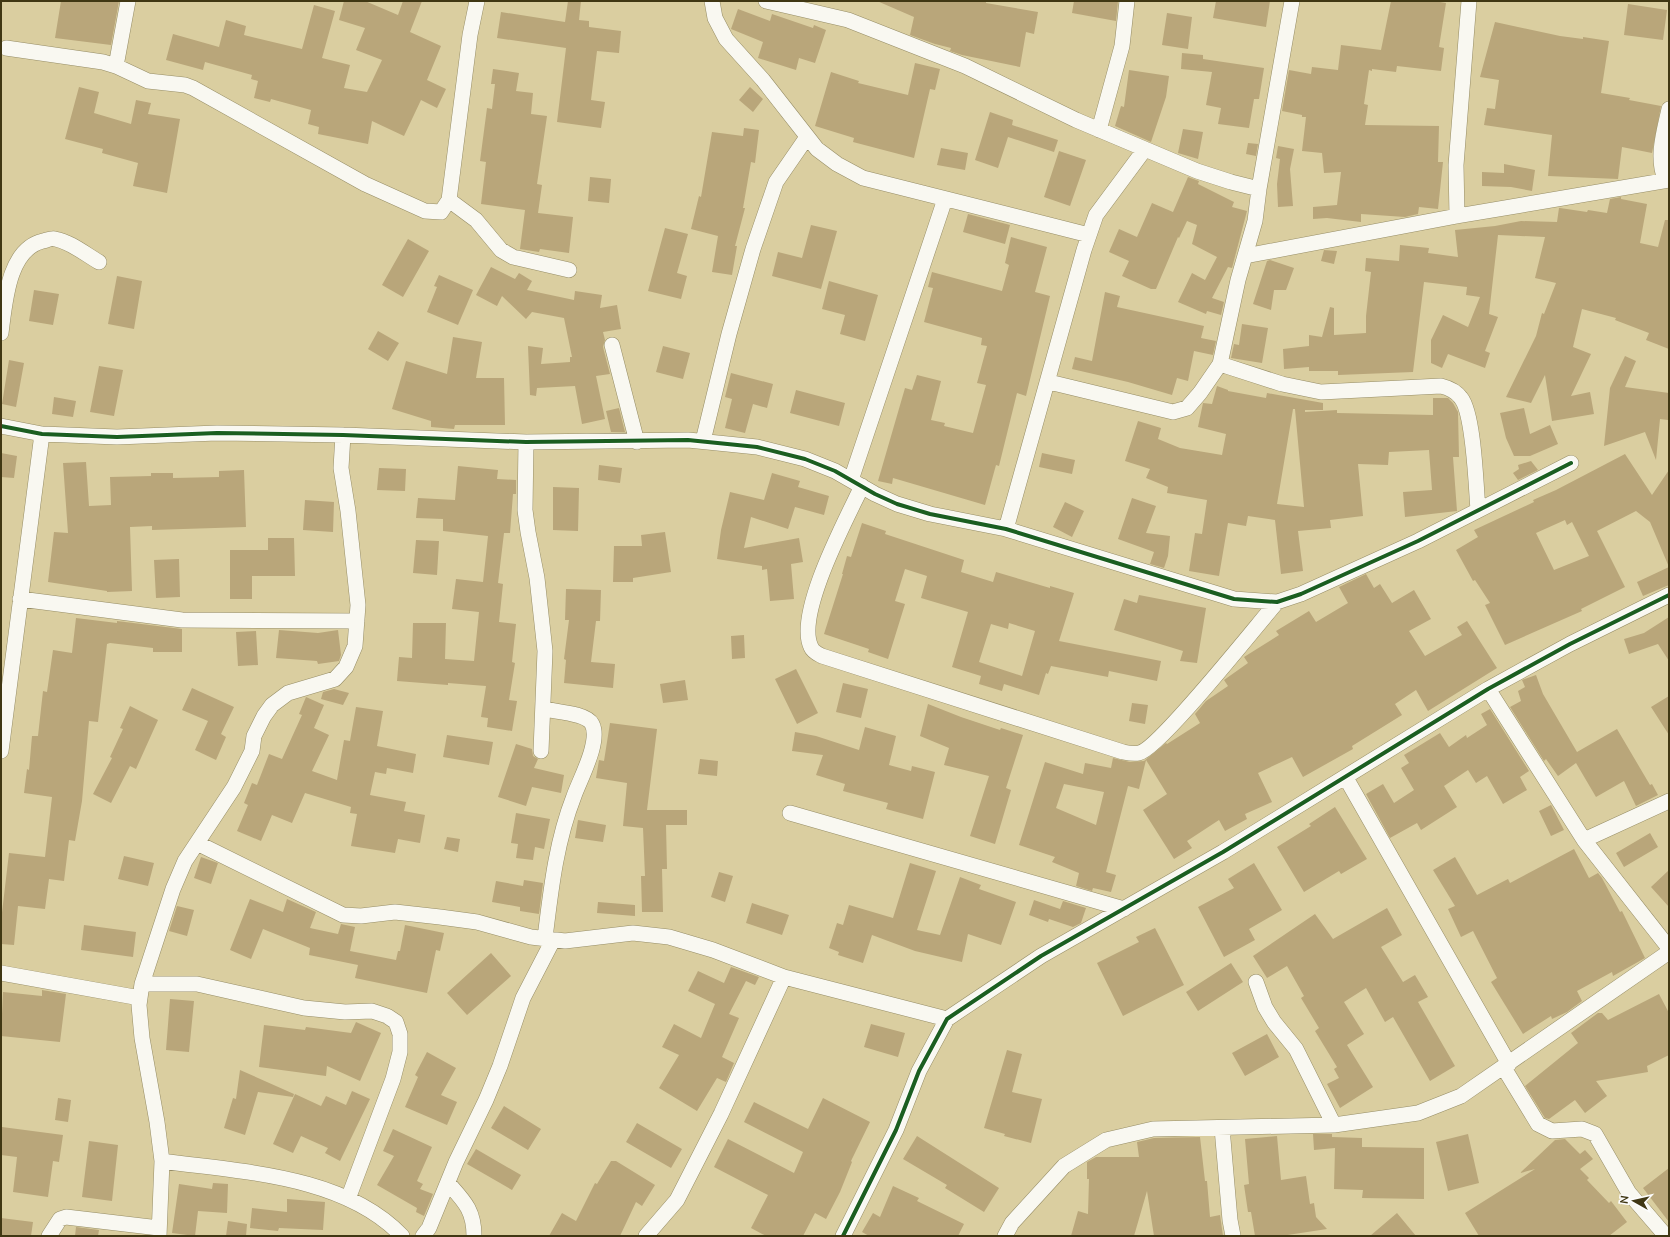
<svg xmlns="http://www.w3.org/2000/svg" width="1670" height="1237" font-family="'Nunito Sans',sans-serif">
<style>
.building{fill:#b9a67a;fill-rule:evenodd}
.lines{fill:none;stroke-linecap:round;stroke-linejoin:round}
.minor-casing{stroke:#968d66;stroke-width:16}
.minor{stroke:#f9f8f1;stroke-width:15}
.cycleway-casing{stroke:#fdfdfd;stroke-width:6}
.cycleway{stroke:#1b5e20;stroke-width:4}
</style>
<rect width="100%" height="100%" fill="#dacea0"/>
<path class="building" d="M61,1H119L111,45L55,38Z
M344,1H365L398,15L403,1H422L410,32L441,46L427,80L446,89L437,108L421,100L404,136L372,121L368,144L318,134L319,127L308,124L311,110L271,99L270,102L254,98L258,81L251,79L252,75L205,62L203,70L166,60L173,34L219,47L226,20L246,26L244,35L302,49L314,5L335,11L322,58L350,65L344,88L367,92L382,60L356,50L365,28L339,20Z
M568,1H581L579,20L589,21V27L621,31L619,53L597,51L591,100L605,102L601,128L557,122L566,48L497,38L501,12L565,22Z
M877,1H986V3L1038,12L1034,34L1026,32L1020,67L962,55L950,51L951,48L935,44L910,35L914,17Z
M1074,1H1118L1116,21L1072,13Z
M1216,1H1270L1266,27L1213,18Z
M1391,1H1434L1446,3L1439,47L1444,48L1441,71L1397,66L1396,72L1372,69V71L1369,70L1364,104L1368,105L1365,125L1439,126L1438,162H1443L1438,209L1419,207L1418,214L1405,217L1361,214V222L1327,218L1313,219V207L1337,205L1341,172L1324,173L1322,153L1302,151L1306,117H1302V115L1282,111L1289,70L1311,74L1312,67L1338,70L1341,45L1381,50Z
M1628,4L1667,10L1663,40L1624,35Z
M738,9L770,21L772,14L813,28L814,25L826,30L815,63L799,58L796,70L758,58L763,42L731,29Z
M1167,13L1192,17L1188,49L1162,45Z
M1495,22L1560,36L1583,39V37L1609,41L1601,93L1630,98L1629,100L1661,106L1652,153L1622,147L1618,179L1548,176L1552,135L1484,125L1487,108L1495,109L1499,80L1480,77Z
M1182,53L1203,55V59L1264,68L1259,99H1254L1249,128L1218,124L1221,108L1206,105L1212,72L1181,69Z
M915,63L940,69L935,90L930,89L914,158L853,142L854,138L815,126L831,72L859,81L858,83L908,95Z
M493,69L519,73L516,91L533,93L531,114L547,116L537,184L542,185L538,213L573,217L569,253L540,249L539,252L520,249L525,210L481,204L486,162L480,161L487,108L492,109L495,84H491Z
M1129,70L1169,76L1166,97L1151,142L1115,126L1121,106L1124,107Z
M79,87L99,92L94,113L131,124L136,100L151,103L148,114L180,119L167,193L133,186L138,163L102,153L103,149L65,139Z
M750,87L763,99L753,112L739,100Z
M990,112L1013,120L1012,125L1058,140L1054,152L1008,137L998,168L975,160Z
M744,128L759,130L755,163L751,162L743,208H745L735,246H737L732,275L712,272L718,236L691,229L699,196L701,197L712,132L743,136Z
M1183,129L1203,132L1198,159L1178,153Z
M1248,143L1258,144L1256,156L1246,154Z
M1278,146L1294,149L1290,169L1293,206L1278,207L1277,184L1280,159L1276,158Z
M941,148L968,153L965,170L937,165Z
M1059,151L1086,160L1070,206L1044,197Z
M1504,164L1535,170L1532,191L1511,187L1482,186V172L1504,173Z
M590,177L611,179L609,203L588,201Z
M1188,177L1199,181L1198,184L1234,202L1232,207L1247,211L1232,268L1228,267L1212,298L1224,302L1221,315L1207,311L1206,314L1178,302L1192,273L1205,280L1217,257L1192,244L1197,225L1187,221L1179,238L1178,237L1156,289H1151L1122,276L1129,261L1109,252L1119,229L1137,237L1152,203L1173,212Z
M1621,197V199L1647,204L1640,243L1658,247L1665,220H1669V349L1646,340L1649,333L1615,320L1616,318L1582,309L1573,347L1591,354L1571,396L1590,392L1594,414L1552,421L1545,375L1531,403L1506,397L1536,336L1542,313L1544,314L1556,283L1535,278L1545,237L1498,235L1489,314L1498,317L1485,351L1490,353L1485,368L1448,354L1442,368L1431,363V340L1443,315L1468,327L1480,297L1466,295L1467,287L1424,282L1413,372L1338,375V371H1309V367L1284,369L1283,349L1309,346V335L1322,337L1330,307L1334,308V335L1366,333V316L1371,272L1365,271L1366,258L1399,261L1400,245L1429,248L1428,253L1458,257L1455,230L1495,226L1521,221L1557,222L1559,208H1560L1587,212L1588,210L1607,213L1610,199Z
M968,214L1010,225L1005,244L963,232Z
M811,225L837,231L821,289L772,276L778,252L802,258Z
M665,228L688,234L677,273L687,276L681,299L648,291Z
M1011,237L1047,247L1035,292L1050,296L1026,396L1017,393L999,466L996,465L985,505L893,478L892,484L878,481L905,388L912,390L917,375L941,381L931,420L945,423L944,426L973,433L986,385L977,383L987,346L981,345L982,338L924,322L933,288L928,287L932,272L1002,291L1009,265L1005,263Z
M408,239L429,251L403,297L382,285Z
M1324,250L1337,251L1334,264L1321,261Z
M1270,260L1294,268L1286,290H1274L1271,310L1253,304L1267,261Z
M491,267L515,279L519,273L532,281L527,290L574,300L575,291L602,295L600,308L617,305L621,329L603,332L605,340L603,347L610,374L596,376L605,419L582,424L575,386L537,388L536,396L530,395L528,346L543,348L541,364L570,362V357H572L564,318L532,312L526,319L502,296L497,306L476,295Z
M439,275L473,290L458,325L427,312L437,287L434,286Z
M117,276L142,281L134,329L108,324Z
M829,281L878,295L865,341L840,334L845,315L822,309Z
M34,290L59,294L53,325L29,321Z
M1105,292L1120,296L1117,307L1204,326L1201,338L1216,341L1213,355L1194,351L1188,381L1177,378L1172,395L1128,382L1072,369L1075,357L1092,361Z
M1242,324L1268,328L1262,363L1231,358L1234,344L1239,345Z
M378,331L399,343L388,361L368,349Z
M453,337L482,342L476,378H504L505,425H455L454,429L431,427V421L392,409L406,361L447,374Z
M663,346L690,353L683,379L656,372Z
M1625,356L1636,361L1625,387L1669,393L1668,420L1660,419L1656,460L1645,432L1604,446L1610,388Z
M9,360L24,363L16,407L2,404Z
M99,366L123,370L114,416L90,412Z
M731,373L773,384L767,408L753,404L745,433L725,428L732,399L725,397Z
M1217,386L1228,390V391L1266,398L1267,393L1323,403V410H1305V412L1337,410V413L1433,415V398H1448L1453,403L1458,412L1459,457H1453L1457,511L1405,517L1403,492L1432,490L1429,450L1389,452L1388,465L1358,464L1363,516L1330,520L1331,528L1298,531L1303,571L1281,574L1275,520L1248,516L1246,526L1228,523L1219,576L1189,571L1195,533L1202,534L1207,500L1167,493L1168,487L1146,478L1150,469L1125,461L1138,421L1161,428L1158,439L1180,448L1222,455L1226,434L1198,427L1203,403L1212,404ZM1293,409H1295L1304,507L1277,504Z
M796,390L845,403L839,426L790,413Z
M54,397L76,401L73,417L52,414Z
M619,408L625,432H611L606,411Z
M1524,408L1530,434L1550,425L1558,444L1530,456H1514L1506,438L1500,413Z
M1,453L17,456L14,478L1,477Z
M1042,453L1075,460L1072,474L1039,467Z
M1625,454L1652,495L1669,470V567L1650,522L1636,511L1597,531L1625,587L1581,609L1582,611L1505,645L1485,605L1490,603L1475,580L1473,581L1456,550L1478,537L1474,530L1534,502L1533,500L1556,490ZM1565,520L1567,525L1572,522L1589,556L1554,570L1536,533Z
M1531,461L1538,470L1518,480L1513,473L1519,469L1518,465Z
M86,462L89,506L111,505L110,477L151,476V473H173V478L219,477V471L244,470L246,527L152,530V526L130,527L132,591L107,592V591L48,582L54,532L68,533L63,463Z
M599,465L622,468L620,483L598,480Z
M458,466L498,470L497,479L516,480V494H513L510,533H504L498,583L503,584L499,622L516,624L512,662L515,663L509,700L517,701L512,731L487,727L488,718L481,717L486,686L448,683V685L397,681L399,657L412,658L413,623H446L445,659L474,661L479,612L452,609L456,579L483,582L488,536L443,531V519L416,518L418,498L455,500Z
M379,468L406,469L405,491L377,490Z
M772,473L800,481L798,487L829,496L824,515L795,507L788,529L751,517L744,548L799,538L803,562L791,564L794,599L770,601L767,569L762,570V566L717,559L721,530L730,492L764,500Z
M553,487L579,488L578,531L553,530Z
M1132,498L1156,506L1146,533L1170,536L1168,556L1164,568L1150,564L1154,552L1118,539Z
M305,500L334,502L333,532L303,530Z
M1065,502L1084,511L1072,537L1053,527Z
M862,523L886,531L885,534L964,560L961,572L993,582L996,572L1050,588V586L1074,593L1059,641L1161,661L1157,681L1109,671L1108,677L1051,666L1048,674L1046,673L1039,695L1004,684L1002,691L979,684L981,676L952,667L968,612L921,598L927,576L905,569L895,601L905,604L888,659L868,652L869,649L824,634L843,574H842L847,556L851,557ZM1009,623L1035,631L1022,676L979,662L991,624L1008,629Z
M665,532L671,572L633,578V582H613L614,546H642L641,535Z
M268,538H294L295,576H252V599H230V550H268Z
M416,540L439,541L437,575L413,573Z
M179,559L180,597L156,598L154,560Z
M1669,567V585L1643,596L1637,582Z
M1366,574L1374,588L1380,584L1392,603L1414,590L1431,619L1409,631L1425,656L1462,635L1457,627L1467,621L1497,668L1428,711L1416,690L1395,704L1402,715L1352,746L1353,749L1303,777L1292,757L1258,773L1272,802L1245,814L1247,819L1225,831L1219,820L1187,841L1192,848L1174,859L1143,810L1167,794L1146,760L1139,789L1128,786L1106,872L1116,875L1111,892L1093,888L1092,891L1076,886L1079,873L1052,862L1055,857L1019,845L1045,762L1083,774L1085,763L1111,768L1113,758L1130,762L1144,761L1166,743L1167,744L1200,723L1195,714L1206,701L1228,686L1224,680L1248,663L1244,657L1279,635L1276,631L1309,611L1316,622L1348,603L1339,587ZM1064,784L1104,792L1096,825L1056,808Z
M566,589L601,590L600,621H596L591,662L615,664L613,688L564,683L566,660L564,659L569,620H565Z
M1139,595L1206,608L1197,663L1180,661L1183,651L1114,630L1124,599L1137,603Z
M1669,617V661L1658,644L1629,654L1624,639L1644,633Z
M76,618L117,623V621L182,629V652H153V648L110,643L107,644L98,722L89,721L82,801L75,841L69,840L64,881L49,879L45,909L18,906L14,945L1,944V921L9,853L45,857L52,797L24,793L27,769L29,770L32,736H38L43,691L47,692L53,650L72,653Z
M279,630L318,633L338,630L341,655L339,661L318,664L317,661L276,658Z
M256,631L258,665L238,666L236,632Z
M744,635L745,658L732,659L731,636Z
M796,669L818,713L797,724L775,679Z
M1536,675L1543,694L1577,752L1617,729L1650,785L1652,784L1658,795L1636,806L1624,781L1596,797L1576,763L1558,776L1546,759L1544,761L1510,707L1521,701L1518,691L1525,687L1522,680Z
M685,680L688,700L663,703L660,684Z
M843,683L868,689L861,718L836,712Z
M192,688L234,707L221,734L226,737L216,760L195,750L208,721L182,710Z
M334,689L349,693L343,705L321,699L323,692Z
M1669,696V735L1651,707Z
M306,697L324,705L314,728L329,735L312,771L337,780L344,740L350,741L356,707L383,711L377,746L416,754L413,773L387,768L386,774L375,772L370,795L406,802L404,811L425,815L420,843L398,839L395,853L351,846L357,814L350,813L351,807L305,793L292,823L272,815L261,841L237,831L248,805L244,803L252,783L257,785L269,754L282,759L302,715L299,714Z
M1132,703L1148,705L1145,724L1129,721Z
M928,704L961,717L1000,730L1001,728L1023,735L1006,788L1011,790L995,844L970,836L989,776L944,765L949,748L920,736Z
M130,706L158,720L136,769L130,766L111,803L93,794L112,758L110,757L123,729L120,728Z
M1490,709L1529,771L1520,777L1527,790L1503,804L1487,776L1476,783L1468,770L1444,786L1457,807L1421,830L1417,823L1390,838L1366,794L1383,784L1394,803L1414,790L1401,768L1409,763L1404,755L1440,733L1449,747L1466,735L1467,738L1487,725L1481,714Z
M610,723L657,729L647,810H687V825H666L667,869H662L663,912H642L641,876H645L643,828L623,826L627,783L596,778L599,760L604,761Z
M865,727L896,736L889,765L911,771L912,766L935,772L923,819L886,809L888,803L843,791L845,784L816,775L823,755L792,751L795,732L816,736L859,750Z
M447,735L493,742L489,765L443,757Z
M516,744L532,749L533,756L538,759L534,768L564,775L561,793L532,787L526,806L498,797Z
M700,759L718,761L717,776L698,774Z
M1551,805L1564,830L1551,836L1539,811Z
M1335,807L1367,859L1341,874L1339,871L1304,892L1277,847L1311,826L1309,824Z
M516,813L550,819L544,849L535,847L533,860L516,858L518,844L511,843Z
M578,820L606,825L603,842L575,838Z
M1650,833L1658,847L1624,867L1616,853Z
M447,837L460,839L458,852L444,849Z
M1574,849L1589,878L1598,873L1602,878L1620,912L1622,911L1645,958L1613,976L1612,972L1577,991L1582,1001L1567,1012L1552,1019L1551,1016L1523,1034L1491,982L1497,978L1473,931L1461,937L1448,909L1455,906L1433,870L1455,857L1477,895L1508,879L1510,883Z
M124,856L154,863L148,886L118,879Z
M201,857L218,863L211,884L194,878Z
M910,863L936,871L917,930L940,935L960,877L981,885L979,889L1016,902L1001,945L968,934L962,962L915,951L872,935L863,963L838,955L839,952L829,948L837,923L843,925L849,905L893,918Z
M1254,863L1282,910L1249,929L1255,940L1224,957L1198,907L1234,888L1228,879Z
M1669,870V907L1651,887Z
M719,872L733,876L725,902L711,897Z
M524,880L543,883L539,914L520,911V907L492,902L496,881L523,886Z
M250,899L283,912L287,899L316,912L310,928L338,934L341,924L355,927L350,951L396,960L398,951H400L405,925L444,933L440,951L436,950L427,993L355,978L358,965L309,955L310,948L263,929L251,959L230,950Z
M1034,900L1060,909L1063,901L1086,908L1081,923L1073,927L1049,919L1048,922L1029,915Z
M598,902L635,905V916L597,913Z
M752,903L789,915L782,935L746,923Z
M177,906L194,910L187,936L169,931Z
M1387,908L1402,935L1381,947L1403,982L1415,975L1428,997L1418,1002L1455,1066L1430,1081L1393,1017L1385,1022L1366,988L1344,1002L1364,1034L1347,1045L1373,1087L1340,1108L1327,1084L1339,1078L1334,1069L1337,1067L1315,1031L1319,1028L1301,998L1304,996L1287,966L1267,978L1253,956L1315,914L1333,939Z
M84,925L136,932L133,957L81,950Z
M1155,928L1184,985L1123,1016L1097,963L1139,942L1136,937Z
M491,953L511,976L467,1015L447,993Z
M1231,963L1243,982L1198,1011L1186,992Z
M731,967L759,977L755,985L746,981L729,1014L739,1018L722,1057L734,1063L726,1082L717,1078L697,1111L659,1088L679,1055L662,1047L674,1024L701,1038L715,1004L688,991L698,971L724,983Z
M42,990L66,994L60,1042L1,1036L3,992L42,996Z
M1659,994L1669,1013V1055L1647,1066L1648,1072L1596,1081L1607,1096L1585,1113L1575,1100L1549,1119L1545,1118L1525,1086L1578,1043L1571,1033L1598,1013H1602L1608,1020Z
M170,999L194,1001L189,1052L166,1050Z
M356,1022L381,1033L360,1081L327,1066L326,1076L259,1067L264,1025L305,1030L306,1027L351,1033Z
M871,1024L905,1033L898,1057L864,1047Z
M1267,1034L1279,1057L1245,1076L1232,1053Z
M1007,1050L1022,1054L1012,1092L1042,1099L1031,1143L1004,1136L1005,1134L984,1128Z
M427,1052L456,1068L441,1095L457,1102L447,1125L405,1107L418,1077L415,1075Z
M240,1070L294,1094L293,1097L258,1092L245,1135L224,1128L233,1098L236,1099Z
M352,1091L370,1099L340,1161L325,1153L328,1148L301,1136L293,1153L273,1144L295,1094L321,1106L326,1096L346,1105Z
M58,1098L71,1100L68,1122L55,1120Z
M823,1098L870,1122L851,1161L852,1162L840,1192L826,1219L815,1213L803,1236H766L751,1228L768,1195L714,1167L728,1139L794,1173L803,1152L744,1122L754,1102L808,1129Z
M504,1106L541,1129L528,1150L491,1128Z
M637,1123L682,1149L671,1168L626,1142Z
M2,1127L63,1135L59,1162L53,1161L48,1197L13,1192L17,1157L1,1155Z
M393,1129L432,1147L417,1181L423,1184L420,1189L433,1194L424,1216L416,1212L417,1208L377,1185L394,1156L383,1151Z
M1313,1134H1332V1137L1362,1138V1147L1424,1148V1199L1362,1198L1363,1190L1334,1189L1335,1148L1314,1150Z
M1468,1134L1479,1183L1448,1191L1436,1142Z
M917,1136L999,1188L984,1212L945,1188L947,1185L903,1159Z
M1277,1136L1281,1180L1306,1176L1310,1204L1314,1203L1316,1217L1327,1229L1281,1236H1255L1251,1212H1248L1244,1185L1249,1184L1245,1139Z
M1200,1137L1205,1181H1207L1210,1217L1220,1215L1223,1236H1154L1147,1191L1134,1236H1071L1078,1211L1088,1214L1089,1179H1087V1162L1096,1157H1139L1137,1142L1154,1138Z
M1565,1139L1580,1154L1585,1150L1593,1159L1580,1169L1589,1178L1587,1180L1609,1203L1611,1201L1627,1222L1609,1236H1479L1465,1213L1535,1169L1520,1173L1555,1140Z
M89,1141L118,1145L112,1201L82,1197Z
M476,1149L521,1175L512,1190L467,1164Z
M611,1161H616L655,1185L642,1206L636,1202L620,1236H549L562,1213L576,1221L595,1183L597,1184Z
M1669,1168V1222L1643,1188Z
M213,1183L228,1184L227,1213L198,1211L195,1236L172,1233L179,1184L212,1189Z
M893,1186L919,1198L917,1201L964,1224L958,1236H869L862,1232L873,1213L880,1217Z
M287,1199L325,1202L323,1230L279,1228L278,1231L250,1228L252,1208L287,1212Z
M1397,1213L1416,1236H1370Z
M1,1218L33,1222L31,1236H1Z
M228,1221L247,1224L246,1236H226Z
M76,1227L99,1230L98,1236H75Z"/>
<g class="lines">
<g class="minor-casing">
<path id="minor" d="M712,1L715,18L726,39L763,80L817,149L837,164L863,178L1089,235
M766,1L848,20L965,66L1076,120L1197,171L1231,182L1259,189
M6,48L103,62L116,66L148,81L185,85L193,88L365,184L425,211L441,212L449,200L470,35L477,1
M116,66L128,1
M1099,130L1122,46L1127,1
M1665,179C1656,157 1664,132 1669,109
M449,200L476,220L501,250L513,257L569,270
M1457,216L1456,165L1469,1
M1245,256L1457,216L1669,180
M1,333C5,303 8,249 43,241C47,240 52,238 55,239C71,242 85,254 99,262
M612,345L637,442
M1220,364L1282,384L1321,392L1441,386C1449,388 1456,391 1461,398C1474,414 1476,487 1478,510
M1049,382L1173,412L1187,408L1200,393L1220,364L1238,280L1255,221L1259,189L1292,1
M1,426L42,434L117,437L217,433L343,435L526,442L688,440L757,447L805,459L835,471L875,494L897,504L930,514L1006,529L1234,599L1277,602L1301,594L1418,541L1571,463
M703,441L729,334L753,249L776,182L807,137
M526,442L525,510L528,532L537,578L545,651L541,751
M851,480L945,199
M862,486C847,518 795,614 811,647C813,652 818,654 822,656L1123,752C1128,753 1134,754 1139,753C1159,749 1257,625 1277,602
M1006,529L1084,250L1096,215L1145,149
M20,599L182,620L357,621
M1488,689L1584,840L1669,948
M544,709C556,712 586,713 592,724C601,741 580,779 574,796C556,842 551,889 545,938
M1,751L42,434
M1346,778L1509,1064
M790,813L1124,909
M1584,840L1669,801
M197,843L343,915L361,916L395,912L440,917L477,922L531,937L565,941L633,933L669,937L713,950L784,977L947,1019
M1,973L140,998
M1256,982L1265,1007L1274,1022L1296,1049L1334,1125
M142,984H197L304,1008L345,1012L372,1011L387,1016L396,1022L400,1034V1052L393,1079L348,1199
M1504,1068L1538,1124L1552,1131L1582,1129L1595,1134L1629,1193L1666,1236
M1222,1128L1230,1220L1233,1236
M162,1161C241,1172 344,1175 402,1236
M448,1183C464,1201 474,1210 474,1236
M49,1236L60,1219L66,1217L159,1228
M159,1236L162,1161L157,1122L142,1038L139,1005L142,984L173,889L185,861L234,787L252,751L254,736L264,716L272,705L288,693L335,679L346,667L355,646L358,605L348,511L341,468L343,435
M423,1236L429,1228L456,1162L486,1100L500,1066L523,998L553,940
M646,1236L677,1200L721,1114L784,977
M843,1236L896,1130L919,1071L947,1019L1041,956L1223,852L1488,689L1570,644L1669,595
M1005,1236L1012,1223L1064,1166L1106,1140L1153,1129L1334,1125L1418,1113L1461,1096L1669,952"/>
</g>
<use href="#minor" class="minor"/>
<g class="cycleway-casing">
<path id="cycleway" d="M1,426L42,434L117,437L217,433L343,435L526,442L688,440L757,447L805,459L835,471L875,494L897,504L930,514L1006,529L1234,599L1277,602L1301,594L1418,541L1571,463
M843,1236L896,1130L919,1071L947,1019L1041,956L1223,852L1488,689L1570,644L1669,595"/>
</g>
<use href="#cycleway" class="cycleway"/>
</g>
<rect width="1670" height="1237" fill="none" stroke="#403713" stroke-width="4"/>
<g transform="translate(1634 1201) rotate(278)" stroke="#fdfdfd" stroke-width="3" paint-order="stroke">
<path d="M0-3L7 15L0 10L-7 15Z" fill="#403713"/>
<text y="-6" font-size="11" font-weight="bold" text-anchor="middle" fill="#403713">N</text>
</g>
</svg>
